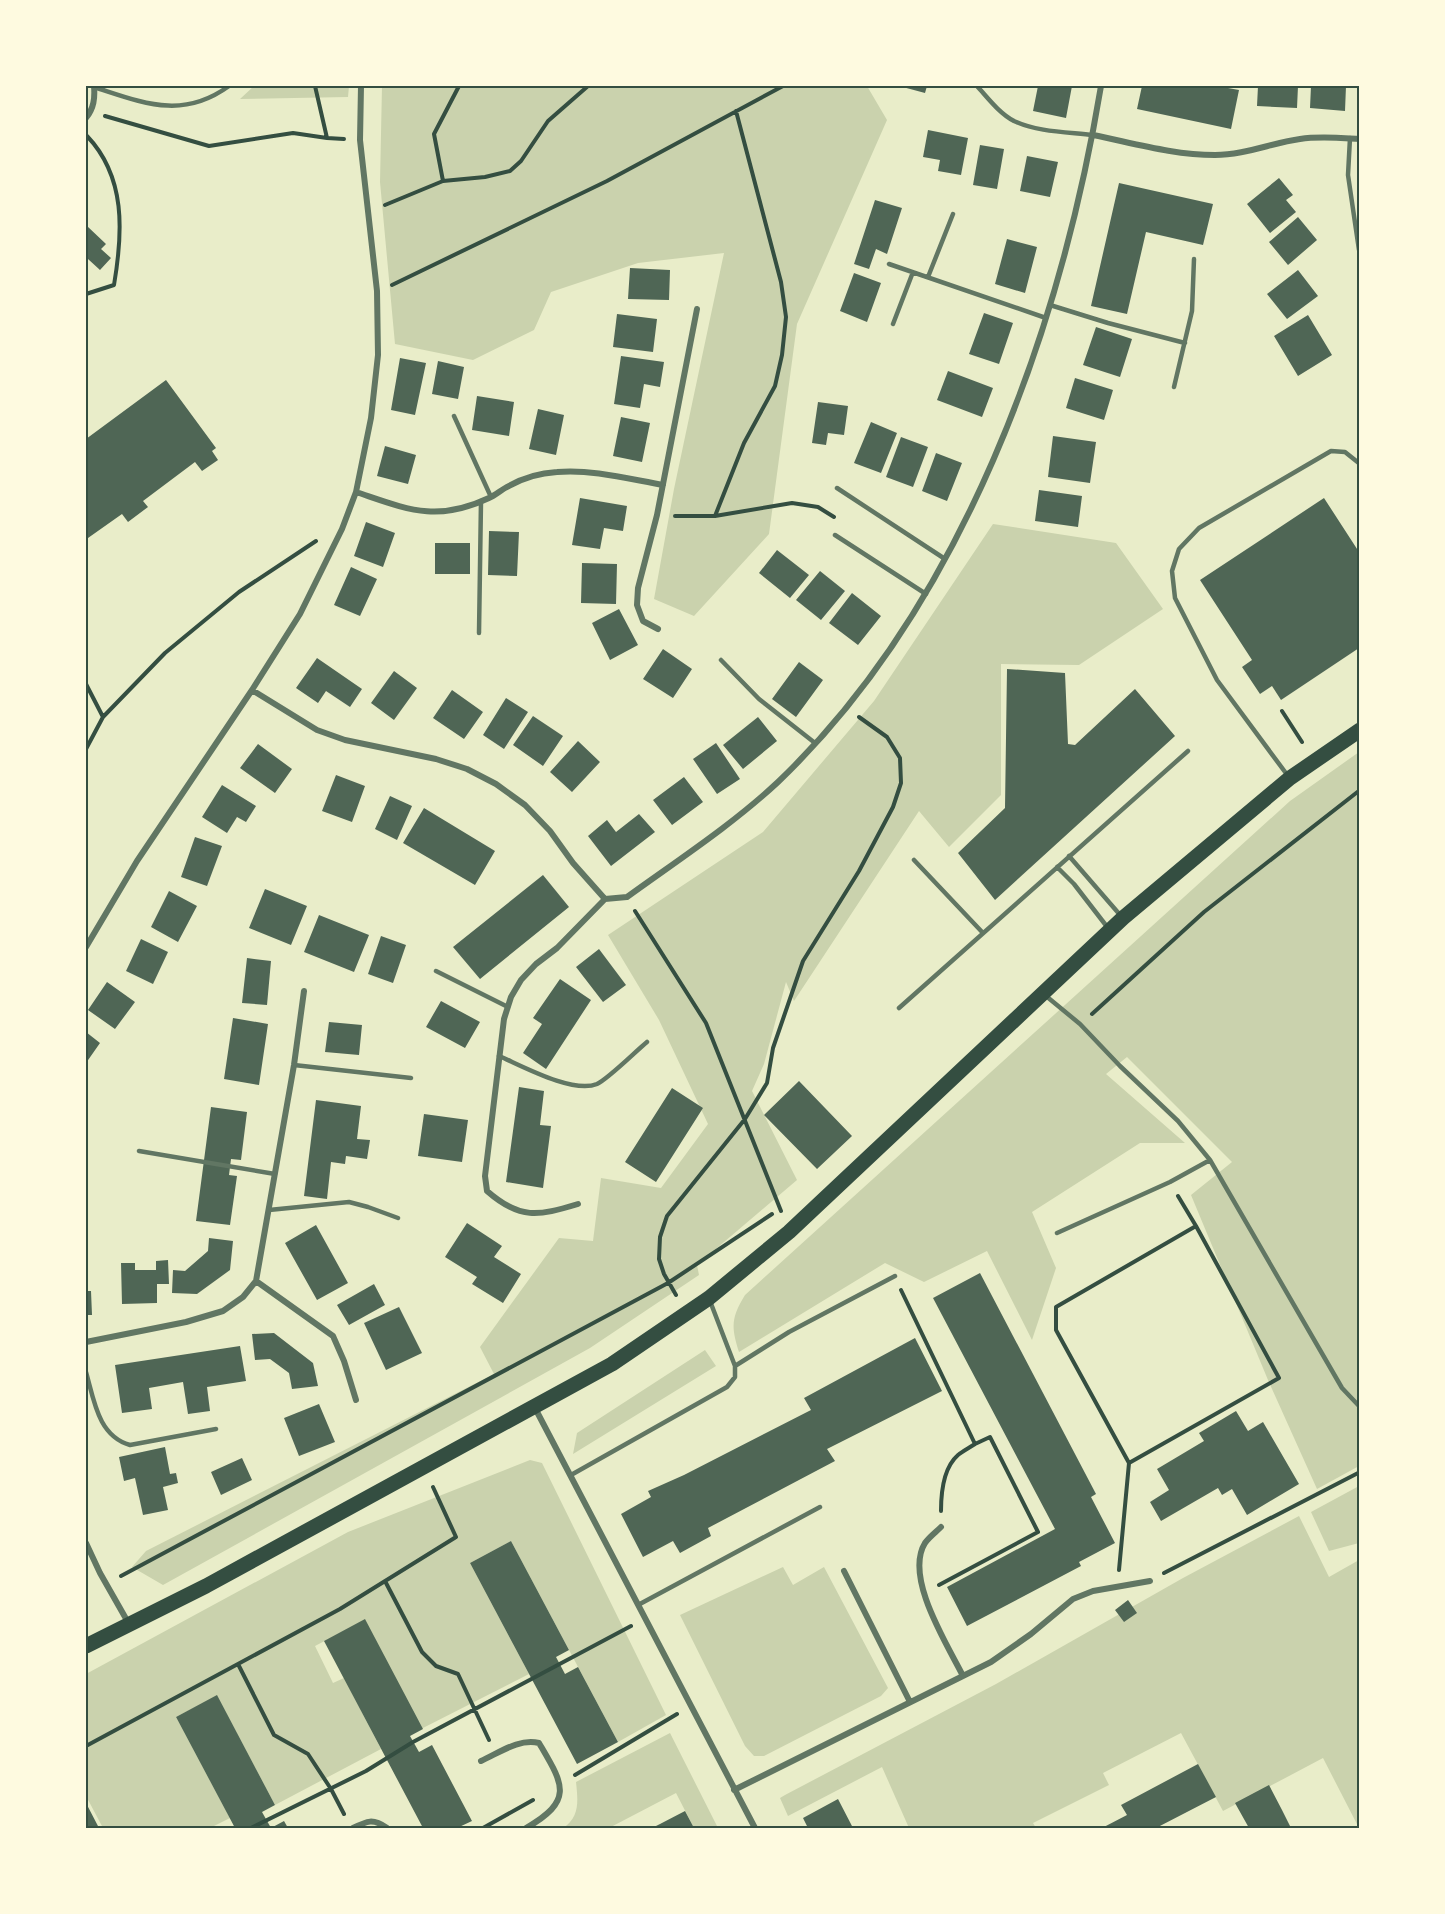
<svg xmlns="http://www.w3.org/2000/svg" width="1445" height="1914" font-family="Roboto,sans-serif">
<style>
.green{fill:#cad2ad}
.building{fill:#4f6655}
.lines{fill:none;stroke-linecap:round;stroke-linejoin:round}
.path{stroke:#344e41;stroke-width:4}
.service{stroke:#617663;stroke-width:4.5}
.minor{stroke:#617663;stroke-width:6}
.primary{stroke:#344e41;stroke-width:15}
.neatline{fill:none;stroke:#344e41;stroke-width:2}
</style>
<rect width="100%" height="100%" fill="#e9edc9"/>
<path class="green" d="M254,86H349L348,97L240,99Z
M382,86H867L887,120L797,324L769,534L694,616L654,599L674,489L724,253L638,263L551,292L534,330L473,360L395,344L380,182Z
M993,524L1116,543L1163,609L1079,665L1001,664V795L949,847L919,811L794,1001L786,982L764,1064L752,1091L797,1180L697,1265L699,1275L590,1348L163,1585L132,1567L146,1551L494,1374L480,1347L559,1238L593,1241L601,1178L661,1188L708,1124L659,1020L608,935L763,832L874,701Z
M1359,752V1466L1317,1489L1268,1380L1191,1195L1232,1162L1127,1057L1106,1074L1185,1143H1140L1032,1212L1056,1268L1032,1340L987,1251L924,1282L885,1263L739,1352C731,1327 731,1318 745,1295L1290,801Z
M705,1350L716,1366L573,1454L577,1433Z
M530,1460L542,1463L666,1715L618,1742L511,1541L470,1563L529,1674L421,1729L365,1620L315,1646L333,1683L344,1678L381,1749L275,1805L217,1696L176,1717L230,1818L212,1827L213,1828H103L86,1796V1674L348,1532Z
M1359,1486V1543L1329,1551L1311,1512Z
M1299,1516L1329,1577L1359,1560V1828L1323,1758L1223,1811L1181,1733L1103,1773L1109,1785L1033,1823L1036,1828H909L882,1767L788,1816L780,1798L785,1795L996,1684L1183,1578Z
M783,1567L793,1585L824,1567L888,1688L881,1696L764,1756H754L745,1746L680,1615Z
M670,1733L718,1828H694L676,1793L609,1828H563C580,1817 578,1801 576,1782Z"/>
<path class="building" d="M899,86H927L925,93Z
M1038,86H1072L1066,118L1033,111Z
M1142,86H1217L1239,90L1231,129L1137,109Z
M1258,86H1298L1297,108L1257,106Z
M1311,86H1346L1345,111L1310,108Z
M928,130L968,138L961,175L938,171L940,160L923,157Z
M980,145L1004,149L997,189L973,185Z
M1027,156L1058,162L1050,197L1020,191Z
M1279,178L1293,195L1286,200L1296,212L1270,233L1247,204Z
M1119,183L1213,204L1203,245L1146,232L1127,314L1091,306Z
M875,200L902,208L887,254L876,249L869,269L854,264Z
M1298,217L1317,240L1288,265L1269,242Z
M87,226L106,244L101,249L111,258L100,270L88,259L86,262Z
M1007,239L1037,247L1025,293L995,284Z
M630,268L670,270L669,300L628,299Z
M1298,270L1318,296L1287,319L1267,294Z
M854,273L881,283L867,322L840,311Z
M984,313L1013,323L999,364L969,354Z
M617,314L657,319L653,352L613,347Z
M1308,315L1332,355L1298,376L1274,336Z
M1096,327L1132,339L1120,377L1083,365Z
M621,356L664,362L660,387L644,384L640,408L614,404Z
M400,358L426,363L415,415L391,410Z
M438,361L464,367L458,399L432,394Z
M948,371L993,388L982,417L937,400Z
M1075,378L1113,390L1104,420L1066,408Z
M166,380L216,448L212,451L218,460L202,471L195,462L143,501L148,507L128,522L122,514L88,538L86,534V439Z
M477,396L514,402L509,436L472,430Z
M818,402L848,406L844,435L828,433L826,445L812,443Z
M538,409L564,415L556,455L529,449Z
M621,417L650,423L642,462L613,456Z
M871,422L897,433L881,473L854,463Z
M1053,436L1096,442L1090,483L1048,477Z
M901,437L928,447L913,487L886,477Z
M385,446L416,455L408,484L377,476Z
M936,453L962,463L947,501L922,491Z
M1039,490L1082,496L1078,527L1035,521Z
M580,498L627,506L623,531L604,528L600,549L572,545Z
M1324,498L1359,552V648L1281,700L1272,686L1260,694L1242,667L1252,660L1200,580Z
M366,522L395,533L383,567L354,556Z
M489,531L519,532L517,576L488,575Z
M435,543H470V574H435Z
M777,550L809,575L790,598L759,573Z
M582,563L617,564L616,604L581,603Z
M351,567L377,579L360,616L334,605Z
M820,571L845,591L821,620L796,600Z
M852,593L881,616L858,645L829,623Z
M619,609L638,645L610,660L592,623Z
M663,649L692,669L673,698L643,679Z
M317,658L362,689L350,707L326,691L318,703L296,688Z
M799,662L823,680L796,717L772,699Z
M1007,669L1065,673L1068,744L1075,745L1135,689L1175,736L995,900L958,853L1005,808Z
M394,671L417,688L394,720L371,703Z
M452,690L483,712L464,739L433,718Z
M506,698L528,712L504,749L483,735Z
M533,716L563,736L543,766L513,745Z
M758,717L777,741L743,769L723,745Z
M578,741L600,762L572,792L550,772Z
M716,743L740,779L717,794L693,759Z
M258,744L292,769L275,793L240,768Z
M336,775L365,786L352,822L322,811Z
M684,777L703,802L672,825L653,800Z
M222,785L256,806L246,822L237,817L227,833L202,817Z
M390,796L412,806L397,840L375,829Z
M424,808L495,851L475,885L403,843Z
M639,814L655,832L611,866L588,836L607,820L616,832Z
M195,837L222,846L207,886L181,877Z
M543,875L569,907L480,979L453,947Z
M265,889L307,906L291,945L249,928Z
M169,891L197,906L178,942L151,927Z
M319,915L369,935L354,972L304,952Z
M381,936L406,945L393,983L368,974Z
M141,939L168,952L153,984L126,971Z
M599,949L626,985L603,1002L576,967Z
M247,958L271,961L267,1005L242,1003Z
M560,979L591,1000L546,1069L523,1053L542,1024L533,1018Z
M107,982L135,1002L115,1029L88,1010Z
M441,1001L480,1022L465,1048L426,1027Z
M233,1018L268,1024L259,1085L224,1079Z
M329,1022L362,1025L359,1055L325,1052Z
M86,1032L100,1043L86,1063Z
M799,1081L852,1136L817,1169L764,1115Z
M519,1087L544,1091L540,1125L551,1126L543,1188L506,1182Z
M672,1088L703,1108L656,1182L625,1162Z
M316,1100L361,1106L357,1139L370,1140L367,1159L346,1156L345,1164L331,1162L327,1199L304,1196Z
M211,1107L247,1112L241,1160L231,1159L229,1175L237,1176L230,1225L196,1221Z
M424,1114L468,1120L462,1162L418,1156Z
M467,1223L502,1246L494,1257L521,1274L503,1303L472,1284L477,1277L445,1257Z
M316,1225L348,1283L317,1300L285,1243Z
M209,1238L233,1241L230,1270L197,1294L172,1293L173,1270L185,1271L208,1251Z
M168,1260L169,1284H157V1303L122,1304L121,1263H135V1270H156V1261Z
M980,1273L1096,1494L1091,1497L1115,1543L1079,1562L1081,1566L967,1626L947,1587L1055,1529L933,1298Z
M374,1284L385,1305L349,1325L337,1305Z
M86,1291H91L92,1315H86Z
M399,1307L422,1353L386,1370L364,1323Z
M274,1333L313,1363L318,1386L292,1389L289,1373L270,1359L255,1360L252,1334Z
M915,1338L942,1391L827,1449L835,1461L708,1528L711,1536L680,1553L673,1541L643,1557L621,1514L651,1497L648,1491L684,1475L811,1410L804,1398Z
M240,1346L246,1381L207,1387L210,1411L188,1414L183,1382L149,1388L152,1409L122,1413L115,1365Z
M319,1404L335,1442L299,1456L284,1418Z
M1236,1411L1248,1431L1263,1422L1299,1484L1247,1515L1232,1489L1222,1495L1218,1488L1161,1521L1150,1502L1169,1490L1157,1469L1204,1441L1199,1433Z
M165,1447L170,1474L176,1473L178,1483L163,1487L168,1510L143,1515L135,1478L124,1481L119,1457Z
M242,1458L252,1480L221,1495L211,1472Z
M511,1541L569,1650L556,1657L565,1674L578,1667L618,1742L577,1764L470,1563Z
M1128,1600L1137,1613L1124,1622L1115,1610Z
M365,1619L423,1729L410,1736L419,1752L432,1745L472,1821L457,1828H423L324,1641Z
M217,1695L275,1805L262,1812L271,1828L284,1821L288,1828H235L176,1717Z
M1198,1764L1216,1797L1156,1828H1102L1127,1815L1121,1805Z
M1269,1785L1282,1810L1291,1828H1249L1235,1803Z
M838,1799L853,1828H808L803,1818Z
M86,1803L99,1828H86Z
M685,1811L694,1828H652L660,1824Z"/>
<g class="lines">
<path class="path" d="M315,86L327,138L344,139
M105,116L209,146L293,133L327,138
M443,181L434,134L459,86
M385,205L443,181L485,177L510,171L521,161L548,121L588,86
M392,285L607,181L783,86
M86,294L114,285C123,232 126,177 87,136
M675,516H715L792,503L818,507L834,517
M715,516L744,443L775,386L782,355L786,317L781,282L736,111
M86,684L103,717
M1282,711L1302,742
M86,749L103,717L165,653L239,592L316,541
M635,911L706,1023L781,1211
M1092,1014L1204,912L1360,790
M1178,1196L1196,1226
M901,1290L975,1444L990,1437L1038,1532L939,1585
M676,1295L664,1274L659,1259L660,1237L667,1216L745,1119L767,1083L773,1048L803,961L859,871L893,807L901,783L900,758L887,737L859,717
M941,1511C941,1493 943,1468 958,1455C963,1451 969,1448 975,1444
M1119,1570L1129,1463L1056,1330V1307L1196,1226L1279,1378L1129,1463
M1164,1573L1360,1472
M121,1576L668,1283L772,1214
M385,1581L422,1652L436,1666L458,1674L489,1740
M238,1664L274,1735L308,1754L331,1789L344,1814
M86,1746L340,1609L456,1537L433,1487
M575,1775L677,1714
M251,1828L366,1771L413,1742L631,1626
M483,1828L533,1800"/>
<path class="service" d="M977,86C988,98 999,113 1014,121C1037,132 1068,132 1093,135
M94,87C144,103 182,120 229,86
M1350,138L1348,175L1359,250
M889,264L1046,318
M928,277L953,214
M1050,305L1108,323L1185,343
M893,324L913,272
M1174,387L1192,311L1194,259
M454,416L491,497
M837,488L945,559
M835,535L926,594
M479,633L481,501
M721,660L759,699L815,743
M1288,776L1217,680L1175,598L1172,571L1179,549L1199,528L1331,451L1345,452L1360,464
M1069,856L1121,916
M914,860L983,933
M1057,867L1074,884L1108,928
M436,971L508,1007
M1046,996L1080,1024L1120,1066L1178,1121L1210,1160L1342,1388L1360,1407
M899,1008L1188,751
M499,1056C522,1066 573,1094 597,1084C608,1079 636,1051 647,1042
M294,1065L411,1078
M139,1151L275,1174
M269,1210L349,1202L368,1207L398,1218
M1057,1233L1170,1182L1210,1160
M735,1366L789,1332L895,1276
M86,1372C94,1400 98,1436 130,1445L216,1429
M571,1475L727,1387L735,1377V1366L710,1301
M638,1605L820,1507"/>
<path class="minor" d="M86,118C94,108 95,98 94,86
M1093,135C1133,143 1174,155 1215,155C1244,155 1272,143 1300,139C1320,136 1340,138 1360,139
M356,492C407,509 436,523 489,498C496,495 502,489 509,486C523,478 540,473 557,472C592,469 629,479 663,485
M658,629L643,621L637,605L638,588L657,515L697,309
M252,690L317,730L345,740L436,759L467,769L496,784L525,805L550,831L573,863L605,899
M86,947L137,861L252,690L300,614L342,529L356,492L371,418L378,355L377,291L360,140L361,86
M578,1204C538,1216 520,1220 487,1191L485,1176L504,1019L511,997L521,980L536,964L557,948L605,899L627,897C678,860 732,825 778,782C962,606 1060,332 1101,86
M256,1281L333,1336L344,1361L356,1400
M86,1342L186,1322L223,1311L243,1297L256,1281L294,1065L304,991
M535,1408L755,1828
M941,1527C936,1532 929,1537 925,1543C904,1577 947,1644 963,1676
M86,1543L100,1573L129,1624
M844,1571L910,1702
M481,1761C499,1753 519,1738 539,1743C563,1784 575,1800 526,1828
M734,1790L991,1662L1031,1634L1073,1599L1093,1591L1150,1581
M353,1828C367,1821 373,1818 387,1828"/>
<path class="primary" d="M86,1646L206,1586L612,1364L709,1298L789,1232L1123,918L1290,778L1360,730"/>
</g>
<rect width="1445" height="1914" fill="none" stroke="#fefae0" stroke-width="174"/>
<rect x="87" y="87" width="1271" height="1740" class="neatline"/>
</svg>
